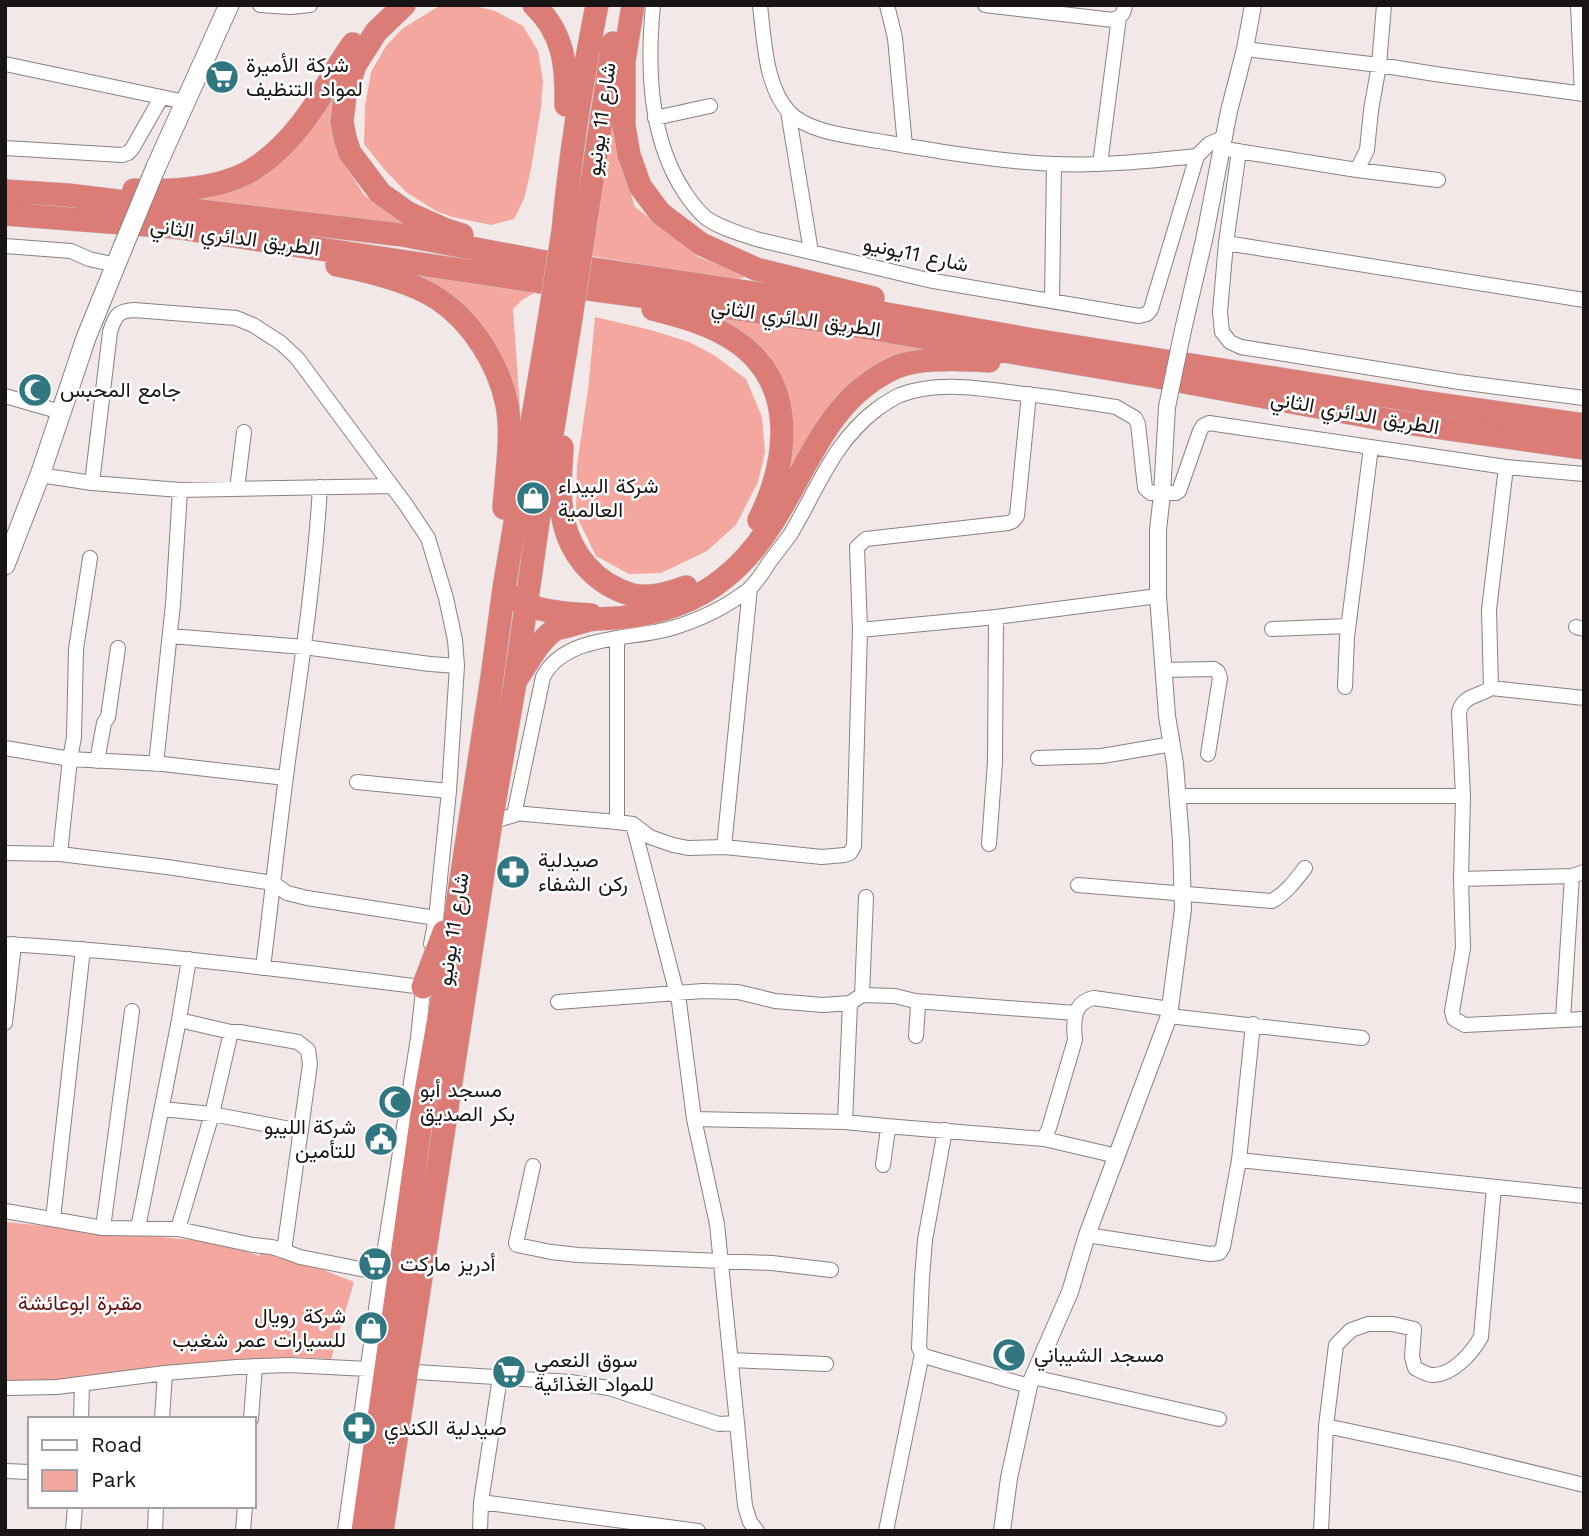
<svg xmlns="http://www.w3.org/2000/svg" width="1589" height="1536" font-family="'Work Sans',Vazirmatn,sans-serif">
<style>
.green{fill:#f3a79f}
.lines{fill:none;stroke-linecap:round;stroke-linejoin:round}
.minor-casing{stroke:#8a817f;stroke-width:16}
.tertiary-casing{stroke:#8a817f;stroke-width:18}
.secondary-casing{stroke:#8a817f;stroke-width:21}
.trunk-casing{stroke:#c8c7c7;stroke-width:24}
.minor{stroke:#fff;stroke-width:14}
.tertiary{stroke:#fff;stroke-width:16}
.secondary{stroke:#fff;stroke-width:19}
.trunk{stroke:#db7c77;stroke-width:23}
.tertiary-bridge-casing{stroke:#8a817f;stroke-width:18;stroke-linecap:butt}
.secondary-bridge-casing{stroke:#8a817f;stroke-width:21;stroke-linecap:butt}
.trunk-bridge-casing{stroke:#c8c7c7;stroke-width:24;stroke-linecap:butt}
.tertiary-bridge{stroke:#fff;stroke-width:16}
.secondary-bridge{stroke:#fff;stroke-width:19}
.trunk-bridge{stroke:#db7c77;stroke-width:23}
.labels{text-anchor:middle;stroke-width:5;stroke-linejoin:round;paint-order:stroke}
.poi-label{font-size:21px;fill:#181514;stroke:#fff;text-anchor:start}
.street-label{font-size:21px;fill:#181514;stroke:#fff}
.park-label{font-size:21px;fill:#671314;stroke:#fff}
</style>
<rect width="100%" height="100%" fill="#f2e8e7"/>
<path class="green" d="M441,5H471L495,11L523,26L538,51L543,81L541,107L531,169L524,199L514,219L491,225L452,217L436,211L406,192L384,169L364,144L365,106L371,72L386,46L403,28Z
M334,86L339,147L352,176L364,195L377,205L419,231L169,199L215,190L265,176L281,159Z
M611,103L634,206L698,257L748,276L734,280L592,256Z
M362,264L536,292L522,300L513,309L521,423H515L487,340Z
M701,313L954,352L891,361L772,515L787,394Z
M595,317L651,330L689,342L714,355L746,379L762,417L765,452L758,482L736,525L707,551L661,573L629,574L596,556L576,515L577,465L588,390Z
M5,1222L223,1243L259,1256L263,1246L354,1282L331,1359L298,1357L154,1368L53,1381L5,1383Z"/>
<g class="lines">
<g class="minor-casing">
<path id="minor" d="M260,5L290,7L310,5
M653,5C647,68 649,139 685,193C691,202 698,211 706,218C720,228 739,233 756,239L928,280L1139,316L1147,314L1151,309L1197,156L1209,144L1225,137
M760,5C764,38 765,86 789,112C809,133 851,136 878,141C937,151 994,161 1053,164C1101,166 1149,161 1197,156
M887,5L895,38L905,146
M985,5L1113,20C1121,17 1124,14 1125,5
M1578,5L1582,94
M1245,49L1379,65L1435,74L1584,94
M5,64L185,102
M788,111L811,252
M655,118L710,106
M5,148L122,155L128,153L132,149L161,98
M1231,150L1357,170L1438,180
M1239,151L1226,243L1220,312L1222,332L1230,342L1241,347L1459,382L1584,398
M1100,164L1119,17
M1357,170L1367,150L1371,110L1379,65L1384,5
M1226,243L1584,300
M5,246L71,251L89,259L116,265
M1052,301L1054,164
M5,396L61,412
M40,475L92,483L180,490L392,486
M92,483L110,332C115,316 117,311 134,310L236,318L253,325L281,343L297,358L406,505L428,538L446,598L455,640L457,666L449,791
M237,489L244,432
M1576,627L1584,629
M1272,629L1348,626
M860,630L996,617L1158,596
M170,636L304,647L430,664L457,666
M617,639V822
M1163,670L1214,669L1218,672L1220,678L1208,754
M1345,687L1347,637L1371,447
M1491,688L1489,610L1506,467
M1584,698L1491,688C1478,697 1463,695 1459,712L1463,796L1461,879L1463,948L1452,1011L1454,1019L1465,1025L1584,1019
M5,748L70,759L163,764L286,778
M1038,758L1102,756L1172,744
M97,761L104,723L108,717L118,648
M156,764L173,604L180,490
M357,782L449,791L436,918L431,944
M1178,796H1463
M514,813L617,822L633,824L650,837L673,845L688,848L724,847L750,588
M491,822L514,815L543,677C565,634 632,640 672,628C699,620 726,607 748,590C757,583 764,570 771,560C777,552 784,543 790,535C818,489 832,443 877,409C884,404 891,399 900,395C936,381 978,388 1016,393C1049,396 1082,402 1116,407L1135,418L1138,424L1145,488L1151,493H1176L1179,491L1200,431L1203,426L1209,423L1506,467L1584,474
M633,824L679,1002L694,1119L717,1224L737,1423
M989,844L995,762L996,617
M724,847L822,857L844,855L850,853L854,846L860,630L857,547L866,539L1008,523L1013,521L1017,516L1029,394
M5,853L60,854L167,867L273,883L287,893L307,898L436,918
M60,854L70,759L74,737L76,649L90,558
M1461,879L1572,876L1584,872
M1078,885L1272,901C1286,893 1295,881 1305,868
M5,944C145,952 284,970 423,987
M263,968C272,894 280,820 290,746C302,660 315,574 320,487
M862,995L866,897
M915,1001L1076,1013
M558,1002L703,991L738,992L775,1001L823,1005L850,1003L862,995L895,996L915,1001L918,1006L916,1036
M1169,1016L1362,1038
M1563,1019L1572,876
M179,1020L231,1032
M5,1023L14,944
M162,1109L212,1114L301,1131
M694,1119L845,1122L886,1126L888,1129L883,1165
M845,1122L850,1003
M886,1126L1044,1139L1049,1128L1075,1040C1073,1022 1073,1002 1094,998L1170,1009
M945,1130L925,1240L922,1278L919,1348L922,1354L927,1357L1029,1386
M1044,1139L1117,1156
M1239,1160L1584,1196
M533,1166L516,1243L517,1245L551,1252L578,1255L772,1263L831,1270
M5,1211L103,1228L178,1229L253,1245L272,1247L284,1251
M53,1219L83,949
M103,1228L132,1011
M138,1228L179,1020L189,959
M178,1229L212,1114L231,1032H240L298,1042L308,1050L310,1064L284,1251L300,1257L381,1273
M1087,1235L1210,1254L1219,1253L1223,1247L1239,1160L1253,1024
M731,1360L826,1364
M401,1371L570,1382L609,1388L719,1424L737,1423L745,1506L750,1522L757,1531
M1033,1377L1219,1419
M5,1388L57,1387L165,1373L237,1367L289,1365L368,1369
M81,1419L82,1384
M162,1419L165,1373
M251,1419L255,1366
M1326,1426L1453,1453L1584,1485
M5,1471L30,1472
M481,1502L698,1531
M73,1531L75,1506
M155,1531L156,1506
M243,1531L245,1506
M345,1531L381,1273L418,1038L424,981
M480,1531L481,1502L500,1377
M886,1531L922,1354
M1321,1531L1326,1426L1336,1345L1351,1330L1368,1324H1393L1414,1329L1412,1357L1415,1368C1421,1371 1425,1374 1432,1375C1452,1376 1472,1353 1481,1337L1494,1187"/>
</g>
<g class="tertiary-casing">
<path id="tertiary" d="M1183,330L1204,240L1229,111L1245,49L1253,5
M1002,1531L1009,1478L1029,1386L1070,1292L1087,1235L1169,1016L1183,909L1181,841L1175,764L1167,716L1158,596V530L1162,494L1167,407"/>
</g>
<g class="secondary-casing">
<path id="secondary" d="M156,167L229,5
M5,565L40,475L86,338L123,247"/>
</g>
<g class="trunk-casing">
<path id="trunk" d="M404,5L376,32L355,65L345,96L342,122L345,138L350,153L380,193L408,213L446,230L462,235
M534,5C564,33 567,67 566,105
M633,5L624,61V126L629,155L640,186L660,213L701,244L756,269L873,298
M134,190C172,192 227,189 258,166C280,151 298,130 313,108C327,87 338,64 353,44
M5,191L68,195L402,235L540,261L859,309L1028,339L1424,402L1584,425
M5,214L173,227L594,290L826,321L1152,376L1393,421L1584,448
M563,231C570,155 582,80 597,5
M584,233L613,43
M337,265C368,271 411,281 438,299C473,322 499,365 507,405C513,437 506,476 504,508
M653,309C681,316 710,324 734,340C798,382 789,460 759,520
M562,447C561,470 558,495 563,518C570,555 596,585 633,595C650,599 670,593 686,587
M513,597C533,612 565,613 591,615
M518,677C528,662 538,642 553,631C557,628 564,627 568,626C575,624 582,622 589,620C601,618 614,619 626,617C660,613 696,601 723,579C740,566 754,550 766,532C807,474 823,401 894,368C918,357 962,359 989,361
M423,987L444,932
M363,1531L422,1114L445,984L492,677L504,588L548,327
M382,1531L491,822L515,683L542,495L569,331"/>
</g>
<use href="#minor" class="minor"/>
<use href="#tertiary" class="tertiary"/>
<use href="#secondary" class="secondary"/>
<use href="#trunk" class="trunk"/>
<g class="tertiary-bridge-casing">
<path id="tertiary-bridge" d="M1167,407L1183,330"/>
</g>
<g class="secondary-bridge-casing">
<path id="secondary-bridge" d="M123,247L156,167"/>
</g>
<g class="trunk-bridge-casing">
<path id="trunk-bridge" d="M548,327L563,231
M569,331L584,233"/>
</g>
<use href="#tertiary-bridge" class="tertiary-bridge"/>
<use href="#secondary-bridge" class="secondary-bridge"/>
<use href="#trunk-bridge" class="trunk-bridge"/>
</g>
<defs>
<g id="supermarket-disc" transform="scale(1.75)"><circle r="9.5" fill="#307782" stroke="#fff"/><path d="M-6-5.5h2.5l.6 2H6L4.5 2H-2.5L-4.4-4H-6ZM-1.5 3.2a1.3 1.3 0 1 0 .1 0ZM3 3.2a1.3 1.3 0 1 0 .1 0Z" fill="#fff"/></g>
<g id="mosque-disc" transform="scale(1.75)"><circle r="9.5" fill="#307782" stroke="#fff"/><path d="M3.5-4.9A6 6 0 1 0 3.5 4.9A5 5 0 1 1 3.5-4.9Z" fill="#fff"/></g>
<g id="shop-disc" transform="scale(1.75)"><circle r="9.5" fill="#307782" stroke="#fff"/><path d="M-5-2.5h2.3a2.7 3.5 0 0 1 5.4 0H5L5.5 6h-11ZM-1.5-2.5h3a1.5 2.3 0 0 0-3 0Z" fill="#fff"/></g>
<g id="pharmacy-disc" transform="scale(1.75)"><circle r="9.5" fill="#307782" stroke="#fff"/><path d="M-2-6h4v4h4v4h-4v4h-4v-4h-4v-4h4Z" fill="#fff"/></g>
<g id="civic-disc" transform="scale(1.75)"><circle r="9.5" fill="#307782" stroke="#fff"/><path d="M-.6-6.5H3V-4.5H.6V-3L4-1V1h2V6H-6V1h2V-1L-.6-3ZM-1.2 2.5V6h2.4V2.5Z" fill="#fff"/></g>
</defs>
<g fill-rule="evenodd">
<use href="#supermarket-disc" x="222" y="77"/>
<use href="#mosque-disc" x="35" y="390"/>
<use href="#shop-disc" x="533" y="498"/>
<use href="#pharmacy-disc" x="513" y="872"/>
<use href="#mosque-disc" x="395" y="1102"/>
<use href="#civic-disc" x="381" y="1139"/>
<use href="#supermarket-disc" x="375" y="1264"/>
<use href="#shop-disc" x="371" y="1328"/>
<use href="#mosque-disc" x="1009" y="1355"/>
<use href="#supermarket-disc" x="509" y="1372"/>
<use href="#pharmacy-disc" x="359" y="1428"/>
</g>
<g class="labels">
<g class="poi-label">
<text x="246" y="72">شركة الأميرة<tspan x="246" dy="24">لمواد التنظيف</tspan></text>
<text x="60" y="397">جامع المحبس</text>
<text x="558" y="493">شركة البيداء<tspan x="558" dy="24">العالمية</tspan></text>
<text x="538" y="867">صيدلية<tspan x="538" dy="24">ركن الشفاء</tspan></text>
<text x="420" y="1097">مسجد أبو<tspan x="420" dy="24">بكر الصديق</tspan></text>
<text x="356" y="1134" text-anchor="end">شركة الليبو<tspan x="356" dy="24">للتأمين</tspan></text>
<text x="400" y="1271">أدريز ماركت</text>
<text x="346" y="1323" text-anchor="end">شركة رويال<tspan x="346" dy="24">للسيارات عمر شغيب</tspan></text>
<text x="1034" y="1362">مسجد الشيباني</text>
<text x="534" y="1367">سوق النعمي<tspan x="534" dy="24">للمواد الغذائية</tspan></text>
<text x="384" y="1435">صيدلية الكندي</text>
</g>
<g class="street-label">
<text transform="translate(601 119) rotate(-82)" y="7">شارع 11 يونيو</text>
<text transform="translate(235 237) rotate(8)" y="7">الطريق الدائري الثاني</text>
<text transform="translate(916 254) rotate(12)" y="7">شارع 11يونيو</text>
<text transform="translate(796 318) rotate(8)" y="7">الطريق الدائري الثاني</text>
<text transform="translate(1355 413) rotate(10)" y="7">الطريق الدائري الثاني</text>
<text transform="translate(453 929) rotate(-81)" y="7">شارع 11 يونيو</text>
</g>
<g class="park-label">
<text x="80" y="1310">مقبرة ابوعائشة</text>
</g>
</g>
<rect width="1589" height="1536" fill="none" stroke="#181514" stroke-width="14"/>
<rect x="28" y="1417" width="228" height="91" fill="#ffffff" stroke="#a3a1a1" stroke-width="2"/>
<rect x="42" y="1440" width="35" height="10" fill="#ffffff" stroke="#a3a1a1" stroke-width="2"/>
<text x="91" y="1452" font-size="21" fill="#181514">Road</text>
<rect x="42" y="1470" width="35" height="21" fill="#f3a79f" stroke="#a3a1a1" stroke-width="2"/>
<text x="91" y="1487" font-size="21" fill="#181514">Park</text>
</svg>
